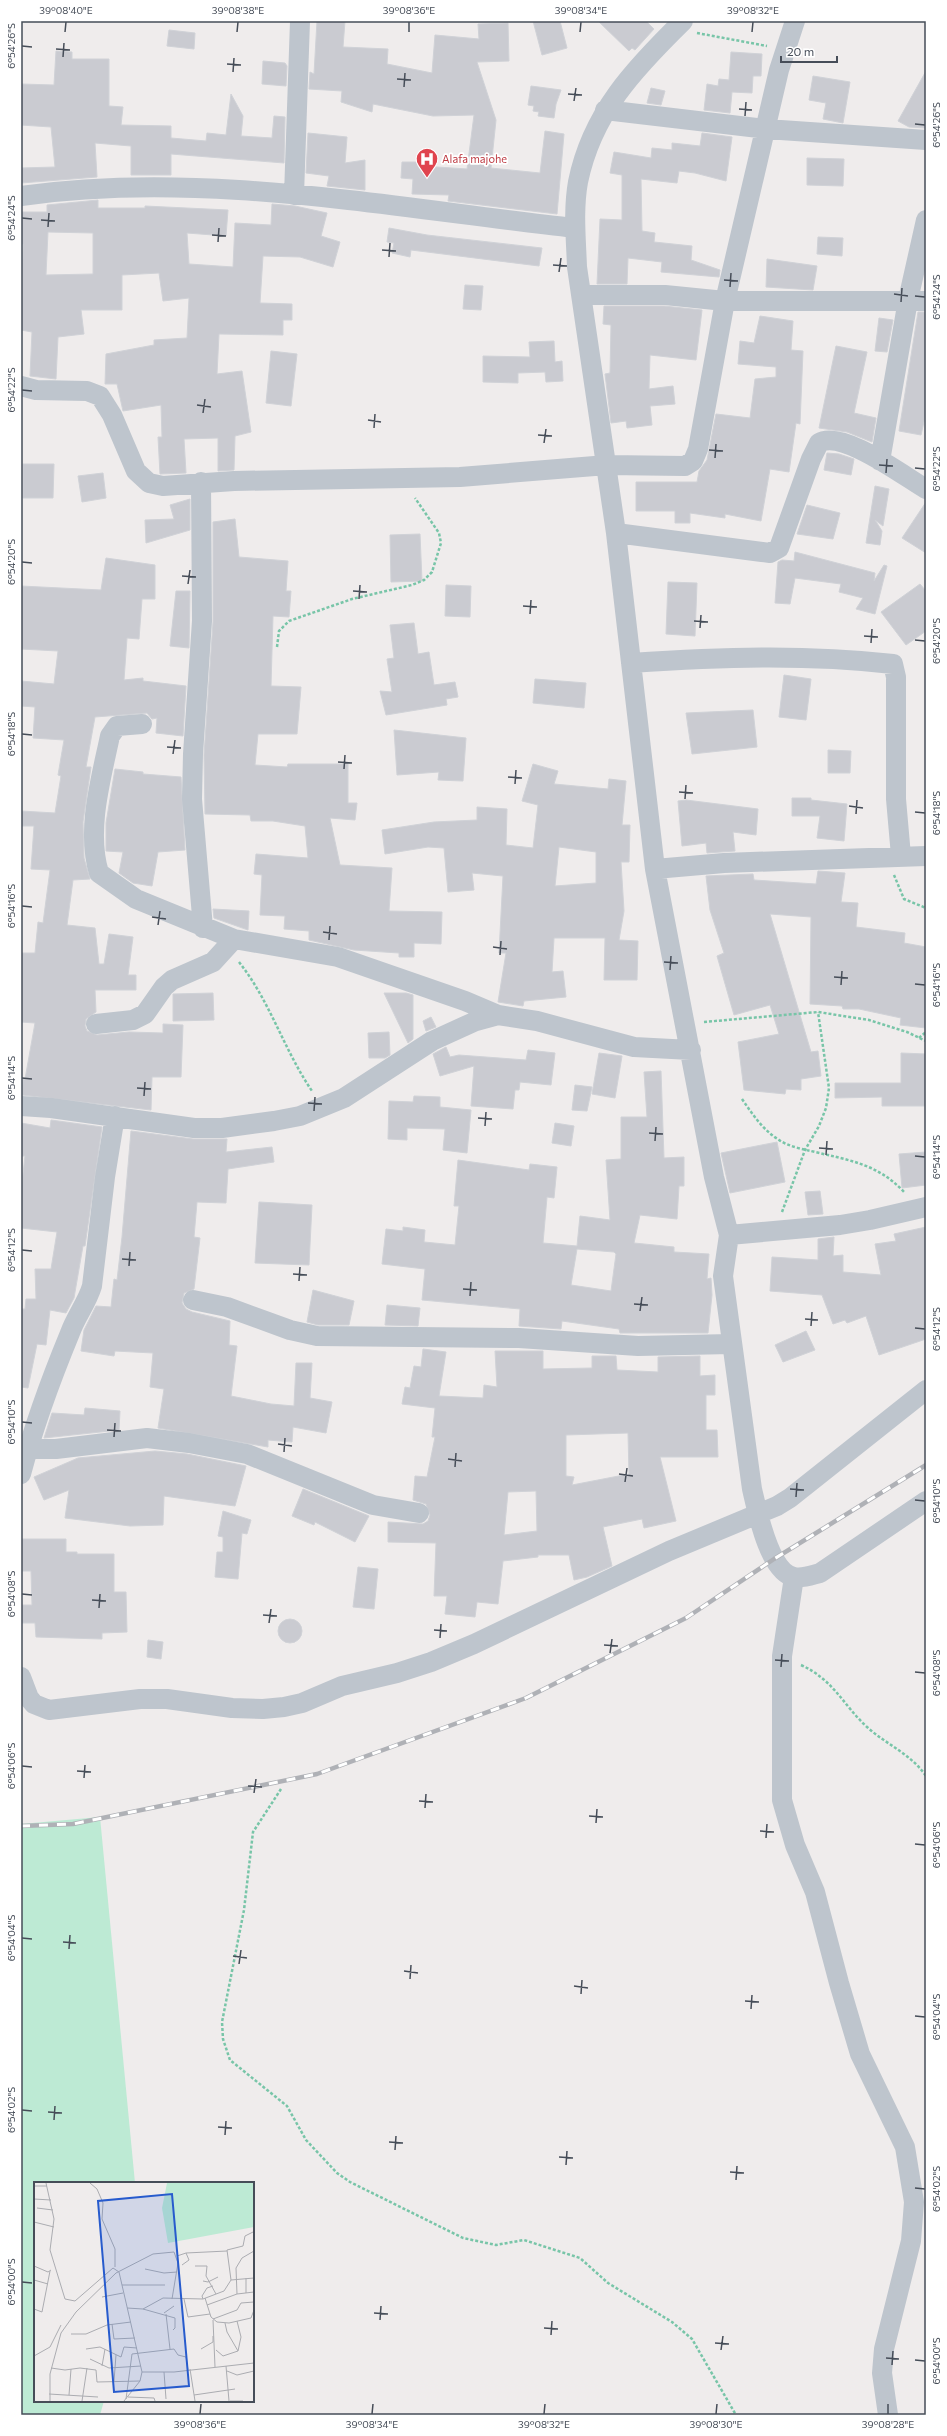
<svg xmlns="http://www.w3.org/2000/svg" width="947" height="2436" font-family="Commissioner,sans-serif">
<style>
.green{fill:#bdead4}
.building{fill:#cacbd1;stroke:#d0d2d7;fill-rule:evenodd}
.lines{fill:none;stroke-linecap:round;stroke-linejoin:round}
.path{stroke:#78c5a8;stroke-width:2.5;stroke-dasharray:3 2;stroke-linecap:butt}
.minor{stroke:#bec5cd;stroke-width:20}
.rail-casing{stroke:#afb1b6;stroke-width:4.5}
.rail{stroke:#fff;stroke-width:3;stroke-dasharray:9;stroke-linecap:butt}
.ticks{fill:none;stroke:#464d58;stroke-width:1.5}
.labels{text-anchor:middle;stroke-width:3.5;stroke-linejoin:round;paint-order:stroke}
.health-label{font-size:11px;fill:#be3a42;stroke:#fff;text-anchor:start}
.inset-road{fill:none;stroke:#abacb1;stroke-width:1}
.view{fill:#275bcd;fill-opacity:0.15;stroke:#275bcd;stroke-width:2}
.inset-edge{fill:none;stroke:#464d58;stroke-width:2}
.neatline{fill:none;stroke:#464d58;stroke-width:1.5}
.ticks-label{font-size:10px;text-anchor:middle;fill:#464d58}
</style>
<rect width="100%" height="100%" fill="#efecec"/>
<path class="green" d="M100,1817L135,2183H35V2401H104L100,2415H21V1824Z"/>
<path class="building" d="M317,21H345L343,47L388,49L387,64L432,73L435,35L479,39L478,24L508,23L509,61L477,62L496,120L491,168L540,173L545,131L564,134L557,214L448,201L449,195L412,194L413,179L401,178L402,162H422V166L467,169L474,115L433,116L373,104L372,112L341,102L342,91L309,89L310,72L314,74Z
M533,21H560L567,48L542,55Z
M598,21H646L654,29L635,50L632,48L629,51Z
M169,30L195,33L194,49L167,46Z
M56,51L72,52V59H109V106L123,107L121,125L171,126V138L206,141L207,133L226,135L231,94L243,116L241,136L272,138L274,116L285,117L284,163L171,154V175H131V146L95,143L97,177L21,183V168L55,167L51,127L21,125V84L54,85Z
M731,52L762,54L761,76H753L752,93L732,92L730,113L704,110L707,84L718,86L719,79L729,80Z
M263,61L285,63L287,66L286,86L262,84Z
M926,71V128L909,127L898,121Z
M813,76L850,82L843,123L823,119L826,103L809,100Z
M531,86L561,90L556,104L554,118L538,116L539,112L533,111L534,106L528,105Z
M651,88L665,91L661,105L647,103Z
M308,133L347,137L345,163L365,160V190L327,186L329,176L306,173Z
M702,133L732,137L726,181L695,173L679,171L677,183L641,179L642,231L655,233L654,242L692,246L691,260L720,270L719,277L661,272L662,262L628,258L627,284H597L600,219L622,220V175L610,173L614,152L651,158L652,148L672,150V143L700,146Z
M807,158L844,159L843,186L807,185Z
M98,200V208H145V206L228,210L226,236L187,233L189,264L233,267L235,223L271,225L272,204L295,206L327,213L321,236L340,242L333,267L300,257L263,256L260,303L292,304V320H283V335L219,334L217,374L242,371L251,432L235,436L234,470L218,471V438L184,439L186,473L160,474L158,437H162L161,405L123,411L117,384H105L106,354L154,345V340L187,338L189,298L163,301L159,273L122,275V310H81L84,334L58,337L56,379L30,376L32,332L21,330L23,244L21,245V212H47V205ZM48,232L93,233V274L46,275Z
M389,228L427,235L542,248L539,266L411,250L410,257L392,253L394,243L387,242Z
M818,237L843,238L842,256L817,254Z
M767,259L817,266L813,290L766,287Z
M465,285L483,286L481,310L463,309Z
M604,306H664L702,310L696,360L650,355L649,389L673,386L675,404L650,406L652,425L627,428L626,421L611,423L605,374L610,373L611,325L603,324Z
M918,312H926V413L921,435L899,431Z
M760,316L793,321L791,350L803,351L800,424L796,423L789,472L770,469L761,521L725,514V518L690,513V523H675V511H636V482H697L699,471L707,460L716,414L750,418L755,379L776,377V367L738,364L740,341L754,343Z
M879,318L893,320L887,352L875,351Z
M554,341L555,362L562,361L563,381L546,382L545,372L518,373V383L483,382V356L530,357L529,342Z
M836,346L867,352L854,413L876,418L872,442L847,432L819,428Z
M271,351L297,354L291,406L266,403Z
M827,453L839,454L854,459L851,475L824,470Z
M23,464H54L53,498H23Z
M103,473L106,498L82,502L78,476Z
M875,486L889,489L883,526L875,520L882,531L880,545L866,543Z
M190,499V530L146,543L145,520L174,519L170,505Z
M926,502V553L902,538Z
M807,505L840,513L833,539L797,534Z
M235,519L239,557L288,561L286,591H291L289,617L273,616L271,686L301,687L297,734H258L255,765L287,767L288,764H348V803H357L355,820L330,818L340,865L392,868L389,911L442,912L441,944L414,943V957H399V953L354,950L309,940V931L284,929L285,916L260,915L262,875L254,874L256,854L308,858L305,826L273,821H251L250,815L205,814L204,755L213,622V522Z
M420,534L422,581L391,582L390,535Z
M795,552L875,573L874,581L884,565L887,566L875,614L856,609L863,598L839,592L841,584L795,578L790,604L775,603L778,562L782,560L794,561Z
M106,558L155,565V599H142L139,639L127,638L124,680L143,678V681L186,686L183,736L156,733L157,718L152,719L147,713L95,717L86,767H91L83,822L84,858L90,879L73,880L67,925L95,928L99,964H104L109,934L133,937L128,975H136V990H95L96,1012L86,1019L85,1026L87,1031L97,1035L129,1032L163,1033V1024L183,1025L181,1077H152L151,1110L22,1095L23,1079H25L35,1023L21,1022V953H35L38,922L43,923L50,870L31,869L34,826H21V811L55,813L61,776L58,775L64,740L33,738L35,707L21,706V681L54,684L58,651L21,649V586L101,590Z
M668,582L697,583L695,636L666,634Z
M920,584L926,591V631L906,645L881,612Z
M446,585L471,586L470,617L445,616Z
M176,591H190L189,648L170,646Z
M414,623L418,654L429,652L434,685L455,682L458,697L446,699L447,705L386,715L380,691L392,692L387,659L394,658L390,625Z
M784,675L811,679L806,720L779,717Z
M535,679L586,683L584,708L533,703Z
M753,710L757,747L692,754L686,713Z
M394,730L466,738L463,781L438,780L439,772L397,775Z
M828,750L851,751L850,773H828Z
M533,764L558,771L554,784L608,789L609,779L626,781L622,825H630L629,862H621L624,911L619,940L638,941L637,980H604L605,938H554L552,972L563,971L566,997L524,1001L523,1006L498,1002L506,953H499L503,876L472,873L474,890L448,892L444,848L428,847L385,854L382,830L434,822L477,820V807L507,809L506,845L533,848L538,805L522,801ZM559,847L596,852V883L555,886Z
M115,769L143,772V774L181,777L185,850L158,852L152,886L133,883L119,873L123,852L106,851V823Z
M792,798H811V800L847,804L844,841L817,838L820,816H792Z
M686,800L758,809L756,835L733,832L735,851L707,853L706,843L682,846L678,801Z
M818,871L845,873L841,902L858,903L856,927L905,933L904,943L926,947V1028L900,1025L901,1018L859,1009H843L842,1006L810,1004L811,917L770,914L811,1052L818,1051L821,1076L801,1079V1090L786,1089L785,1094L744,1090L738,1042L779,1034L770,1005L734,1015L717,956L724,953L710,910L706,876L753,874L754,880L816,884Z
M213,909L249,911L248,930L214,918Z
M213,993L214,1020L173,1021V994Z
M384,993H406L413,995V1039L408,1043Z
M431,1017L436,1027L426,1031L423,1021Z
M389,1032L390,1055L385,1058H369L368,1033Z
M446,1047L450,1057L459,1055L526,1060L528,1050L555,1053L551,1085L520,1082L519,1090H515L513,1109L471,1106L474,1066L440,1076L433,1054Z
M599,1053L622,1056L615,1098L592,1094Z
M901,1053L926,1054V1106H882V1097L835,1098V1083H901Z
M661,1071L664,1158L684,1157V1186H679L677,1219L640,1215L634,1243L674,1247V1252L709,1254L707,1279L711,1278L712,1295L708,1333H620L619,1329L562,1321L561,1329L519,1326L520,1309L422,1300L425,1269L382,1264L386,1229L403,1231V1227L425,1230L424,1242L455,1245L459,1206H454L458,1160L529,1170L530,1164L557,1167L554,1198L547,1197L543,1243L577,1246L580,1216L610,1220L606,1160L621,1159V1117H647L644,1072ZM577,1249L614,1252L616,1254L611,1291L571,1285Z
M575,1085L592,1087L587,1111L572,1110Z
M414,1096L440,1097V1107L471,1110L467,1153L443,1150L445,1129L407,1128V1140L388,1139L389,1101L413,1102Z
M51,1120L102,1127L85,1246H83L74,1298L66,1313L50,1310L46,1345L37,1344L28,1388L21,1387V1309H25L26,1299H36L35,1269H51L57,1232L21,1228V1191L25,1156H21V1123L50,1128Z
M555,1123L574,1126L571,1146L552,1143Z
M131,1131L193,1139H227L226,1152L272,1147L274,1162L228,1169L226,1203L197,1202L194,1237L200,1238L194,1289L184,1293L182,1303L186,1309L192,1312L230,1321L229,1345L237,1346L231,1396L271,1404L294,1406L296,1363H312L310,1398L332,1402L326,1433L293,1427L292,1442L268,1440V1447L158,1428L164,1389L150,1387L153,1353L115,1351L114,1356L81,1351L84,1330L96,1306L111,1307L114,1279L117,1280L122,1237Z
M777,1142L785,1182L730,1193L721,1153Z
M926,1152V1185L902,1188L899,1154Z
M820,1191L823,1214L808,1215L805,1192Z
M259,1202L312,1205L309,1265L255,1263Z
M926,1227V1339L879,1355L866,1316L847,1323L845,1320L833,1324L822,1295L770,1291L772,1257L818,1260V1239L834,1237L833,1256L843,1255V1272L881,1275L875,1244L896,1241L894,1234Z
M313,1290L354,1301L349,1325H318L307,1322Z
M387,1305L420,1308L418,1326L385,1325Z
M806,1331L815,1350L783,1362L775,1345Z
M423,1349L446,1352L439,1396L483,1398L484,1385L497,1387L495,1351H543V1369L592,1368V1356H616L617,1370L658,1372V1357L700,1356V1376L715,1375V1395H706V1430H717L718,1457H660L676,1521L644,1528L642,1519L603,1527L612,1566L587,1577L574,1580L569,1555H538V1557L503,1561L498,1604L477,1602L475,1617L445,1614L447,1596H434L436,1543L388,1542V1522L423,1524L428,1521L430,1515L426,1504L413,1500L415,1476L427,1477L435,1437H432L435,1408L402,1404L405,1387L410,1388L414,1366L421,1367ZM628,1433L629,1474L572,1485L574,1477L566,1476V1435ZM536,1491L537,1531L504,1535L508,1492Z
M85,1408L120,1411L119,1430L44,1438L52,1413L84,1415Z
M155,1451L187,1454L246,1466L235,1506L164,1496L163,1525L130,1526L65,1518L69,1490L44,1500L34,1477L78,1458Z
M303,1489L369,1516L355,1542L315,1522L314,1525L292,1516Z
M223,1511L251,1520L247,1534L242,1533L238,1579L215,1577L217,1552H223V1537L218,1536Z
M22,1539H66V1552H77V1554H114V1592H126L127,1632L102,1633V1639L36,1637L35,1623H21V1605H32L31,1571H22Z
M358,1567L378,1569L374,1609L353,1607Z
M278 1631a12 12 0 1 1 24 0a12 12 0 1 1-24 0Z
M148,1640L163,1642L161,1659L147,1657Z"/>
<g class="lines">
<path class="path" d="M697,33L767,46
M277,647L279,631L289,621L352,599L412,585L424,580L432,572L441,543L439,533L415,498
M894,875L904,899L926,908
M239,962C270,1001 284,1050 312,1091
M704,1022L818,1012L869,1020L907,1032L926,1041
M919,1038L926,1032
M742,1099C753,1115 763,1130 779,1140C788,1146 801,1149 811,1151C847,1160 877,1163 904,1192
M782,1212L805,1150L819,1126L826,1108L829,1088L818,1012
M801,1665C834,1680 843,1705 867,1727C887,1745 911,1754 926,1776
M281,1789L253,1832L244,1910L222,2022L223,2039L230,2060L287,2106L306,2140L337,2173L350,2182L463,2238L496,2245L524,2240L580,2258L608,2283L672,2322L692,2339L736,2415"/>
<path class="minor" d="M683,21C634,69 592,113 578,182C573,210 576,239 577,267L616,533L655,869L714,1177L729,1235L723,1276L752,1489C757,1510 769,1572 794,1577C803,1579 812,1575 820,1573L926,1501
M605,110L766,129L926,140
M294,195L300,21
M21,196C203,170 393,208 575,228
M582,295H665L725,301H926
M21,386L36,390L87,391L100,396L112,415L136,471L149,483L163,486L234,481L460,477L607,465L685,466L693,461L698,449L725,301L779,70L795,21
M880,461L908,300L926,220
M201,482L202,621L193,754L192,799L203,928
M616,533L762,552L770,553L779,548L811,459L819,443C842,429 905,477 926,489
M631,663C719,657 805,654 893,664L896,677V799L901,856
M142,724L117,726L110,736C101,779 86,830 99,873L136,899L234,939L338,957L465,1001L498,1015
M655,869L724,863L926,856
M96,1024L133,1020L145,1014L164,987L172,980L213,962L234,939
M21,1106L51,1108L194,1128H222L274,1121L300,1116L344,1098L432,1041L476,1021L498,1015L537,1021L634,1047L691,1050
M729,1235L840,1225L870,1220L926,1207
M193,1300L227,1307L290,1330L317,1336L519,1338L638,1346L731,1344
M28,1449H56L147,1438L189,1443L247,1454L373,1505L419,1513
M21,1474C34,1425 51,1379 70,1333C76,1316 87,1303 92,1286L105,1177L115,1116
M794,1577L782,1656V1800L795,1845L815,1892L839,1983L860,2054L905,2147L914,2202L911,2241L884,2349L882,2373L888,2415
M21,1677L29,1698L34,1704L49,1710L140,1699H167L232,1708L263,1709L284,1707L302,1703L342,1686L397,1673L431,1662L474,1644L669,1551L777,1506L790,1498L926,1390"/>
<g class="rail-casing">
<path id="rail" d="M21,1826L73,1824L317,1774L526,1698L686,1618L774,1559L926,1465"/>
</g>
<use href="#rail" class="rail"/>
</g>
<path class="ticks" d="M65,32L66,22M237,32L238,22M409,32V22M580,32L581,22M752,32L753,22M22,46L32,47M56,49L70,50M63,57L64,43M227,64L241,65M233,72L234,58M397,79L411,80M404,87L405,73M568,94L582,95M574,101L576,88M739,109L752,110M745,116L746,102M915,124L925,125M22,218L32,219M41,220L55,221M48,227L49,213M212,235L226,236M218,242L219,228M382,250L396,251M389,257L390,243M553,265L567,266M559,272L561,258M724,280L738,281M730,287L731,273M894,294L908,296M915,296L925,297M901,302L902,288M22,390L32,391M197,405L211,407M203,413L205,399M368,420L381,422M374,428L375,414M538,435L552,436M544,443L546,429M709,450L723,451M715,458L716,444M879,465L893,466M915,468L925,469M886,473L887,459M22,562L32,563M182,576L196,577M188,584L190,570M353,591L367,592M359,599L360,585M523,606L537,607M530,614L531,600M694,621L708,622M700,628L701,615M864,636L878,637M915,640L925,641M871,643L872,629M22,734L32,735M167,747L181,748M173,754L175,740M338,762L352,763M344,769L345,755M508,777L522,778M515,784L516,770M679,792L693,793M685,799L686,785M849,806L863,808M915,812L925,813M856,814L857,800M22,906L32,907M152,917L166,919M158,925L160,911M323,932L337,934M329,940L330,926M493,947L507,949M500,955L501,941M664,962L678,963M670,970L671,956M834,977L848,978M915,984L925,985M841,985L842,971M22,1078L32,1079M137,1088L151,1089M144,1096L145,1082M308,1103L322,1104M314,1111L315,1097M478,1118L492,1119M485,1126L486,1112M649,1133L663,1134M655,1141L656,1127M819,1148L833,1149M826,1155L827,1141M915,1156L925,1157M22,1250L32,1251M122,1259L136,1260M129,1266L130,1252M293,1274L307,1275M299,1281L300,1267M463,1289L477,1290M470,1296L471,1282M634,1304L648,1305M640,1311L642,1297M805,1319L818,1320M811,1326L812,1312M915,1328L925,1329M22,1422L32,1423M107,1430L121,1431M114,1437L115,1423M278,1444L292,1446M284,1452L285,1438M448,1459L462,1461M455,1467L456,1453M619,1474L633,1476M625,1482L627,1468M790,1489L804,1490M796,1497L797,1483M915,1500L925,1501M22,1594L32,1595M92,1600L106,1601M99,1608L100,1594M263,1615L277,1616M269,1623L271,1609M434,1630L447,1631M440,1638L441,1624M604,1645L618,1646M610,1653L612,1639M775,1660L789,1661M781,1667L782,1654M915,1672L925,1673M22,1766L32,1767M77,1771L91,1772M84,1778L85,1765M248,1786L262,1787M254,1793L256,1779M419,1801L433,1802M425,1808L426,1794M589,1816L603,1817M596,1823L597,1809M760,1831L774,1832M766,1838L767,1824M915,1844L925,1845M22,1938L32,1939M63,1942L76,1943M69,1949L70,1935M233,1956L247,1958M239,1964L241,1950M404,1971L418,1973M410,1979L411,1965M574,1986L588,1988M581,1994L582,1980M745,2001L759,2002M751,2009L752,1995M915,2016L925,2017M22,2110L32,2111M48,2112L62,2113M54,2120L55,2106M218,2127L232,2128M225,2135L226,2121M389,2142L403,2143M395,2150L396,2136M559,2157L573,2158M566,2165L567,2151M730,2172L744,2173M736,2180L737,2166M915,2188L925,2189M22,2282L32,2283M374,2313L388,2314M380,2320L381,2306M544,2328L558,2329M551,2335L552,2321M715,2343L729,2344M721,2350L723,2336M886,2358L899,2359M915,2360L925,2361M892,2365L893,2351M200,2414L201,2404M372,2414L373,2404M544,2414L545,2404M716,2414L717,2404M888,2414V2404"/>
<defs>
<g id="hospital-pin" transform="scale(1.15)"><path d="M0 17L-7.5 6A9.5 9.5 0 1 1 7.5 6Z" fill="#e0444e" stroke="#fff"/><path d="M-5-5h3v3.5h4V-5h3V5h-3V1.5h-4V5h-3Z" fill="#fff"/></g>
</defs>
<g fill-rule="evenodd">
<use href="#hospital-pin" x="427" y="159"/>
</g>
<g class="labels">
<g class="health-label">
<text x="442" y="163">Alafa majohe</text>
</g>
</g>
<g transform="translate(34 2182)">
<rect width="220" height="220" fill="#efecec"/>
<path d="M133,1H220V45L134,61L128,26Z" fill="#bdead4"/>
<path class="inset-road" d="M12,1L20,37L16,68L31,117L41,119L79,86L85,90L108,190L106,199L90,219M56,1L63,7L69,21L68,37L81,67V85M0,4H13M0,17L17,18M3,26L19,28M0,40L20,45M143,74L152,71L193,69M148,83L155,78L152,71M0,84L14,90L17,88M161,84H173L172,94L182,112M111,87L130,91L143,90M212,96V111M0,98L14,102M197,98L193,68L209,64L211,54L219,50M169,99L174,100L184,95M88,103H131M203,112L202,86L208,76L220,69M68,115L89,111M171,116L177,135L183,140L195,141L217,136L220,128M150,117L154,135L176,132M169,117L168,114L173,106L179,104M173,123L203,112L220,110M93,126L109,127L129,116L169,117L190,109L197,98L220,96M0,127L8,130L16,89M109,127L141,136V146L139,148M130,131L140,124M132,132L136,167M179,137L203,128L207,121L220,120M179,138L181,185M191,141L193,150L204,169M78,142L80,157L101,156M37,152H52L73,143L97,140M52,167L66,165L87,175L90,165L103,166M167,167L179,160V154M182,168L189,174L204,169L207,155L203,139M0,174L16,165L27,143M56,177L75,186L107,184M68,184L71,167M192,184L195,219M17,186L31,188L46,186L62,188L63,200L106,199M156,187L161,219M193,189L203,193L220,189M108,190H140L220,181M130,190L132,217M80,199L82,173M15,212L64,215M35,213L37,187M160,213L201,207M94,215L120,216L121,219M92,217L98,172L140,167L144,173L152,175L154,188M16,219V192L27,151L42,130L82,91L119,72L140,70L144,81L138,117M48,219L53,186M196,219H209"/>
<path class="view" d="M138,12L155,204L80,210L64,19Z"/>
<rect width="220" height="220" class="inset-edge"/>
</g>
<rect width="947" height="2436" fill="none" stroke="#ffffff" stroke-width="44"/>
<path d="M781 56v6h56v-6" fill="none" stroke="#464d58" stroke-width="2"/>
<text x="787" y="56" font-size="12" fill="#464d58" stroke="#ffffff" stroke-width="3" paint-order="stroke">20 m</text>
<rect x="22" y="22" width="903" height="2392" class="neatline"/>
<g class="ticks-label">
<text x="66" y="14">39°08'40"E</text>
<text x="238" y="14">39°08'38"E</text>
<text x="409" y="14">39°08'36"E</text>
<text x="581" y="14">39°08'34"E</text>
<text x="753" y="14">39°08'32"E</text>
<text transform="translate(11 46) rotate(-90)" y="4">6°54'26"S</text>
<text transform="translate(936 125) rotate(-90)" y="4">6°54'26"S</text>
<text transform="translate(11 218) rotate(-90)" y="4">6°54'24"S</text>
<text transform="translate(936 297) rotate(-90)" y="4">6°54'24"S</text>
<text transform="translate(11 390) rotate(-90)" y="4">6°54'22"S</text>
<text transform="translate(936 469) rotate(-90)" y="4">6°54'22"S</text>
<text transform="translate(11 562) rotate(-90)" y="4">6°54'20"S</text>
<text transform="translate(936 641) rotate(-90)" y="4">6°54'20"S</text>
<text transform="translate(11 734) rotate(-90)" y="4">6°54'18"S</text>
<text transform="translate(936 813) rotate(-90)" y="4">6°54'18"S</text>
<text transform="translate(11 906) rotate(-90)" y="4">6°54'16"S</text>
<text transform="translate(936 985) rotate(-90)" y="4">6°54'16"S</text>
<text transform="translate(11 1078) rotate(-90)" y="4">6°54'14"S</text>
<text transform="translate(936 1157) rotate(-90)" y="4">6°54'14"S</text>
<text transform="translate(11 1250) rotate(-90)" y="4">6°54'12"S</text>
<text transform="translate(936 1329) rotate(-90)" y="4">6°54'12"S</text>
<text transform="translate(11 1422) rotate(-90)" y="4">6°54'10"S</text>
<text transform="translate(936 1501) rotate(-90)" y="4">6°54'10"S</text>
<text transform="translate(11 1594) rotate(-90)" y="4">6°54'08"S</text>
<text transform="translate(936 1673) rotate(-90)" y="4">6°54'08"S</text>
<text transform="translate(11 1766) rotate(-90)" y="4">6°54'06"S</text>
<text transform="translate(936 1845) rotate(-90)" y="4">6°54'06"S</text>
<text transform="translate(11 1938) rotate(-90)" y="4">6°54'04"S</text>
<text transform="translate(936 2017) rotate(-90)" y="4">6°54'04"S</text>
<text transform="translate(11 2110) rotate(-90)" y="4">6°54'02"S</text>
<text transform="translate(936 2189) rotate(-90)" y="4">6°54'02"S</text>
<text transform="translate(11 2282) rotate(-90)" y="4">6°54'00"S</text>
<text transform="translate(936 2361) rotate(-90)" y="4">6°54'00"S</text>
<text x="200" y="2428">39°08'36"E</text>
<text x="372" y="2428">39°08'34"E</text>
<text x="544" y="2428">39°08'32"E</text>
<text x="716" y="2428">39°08'30"E</text>
<text x="888" y="2428">39°08'28"E</text>
</g>
</svg>
